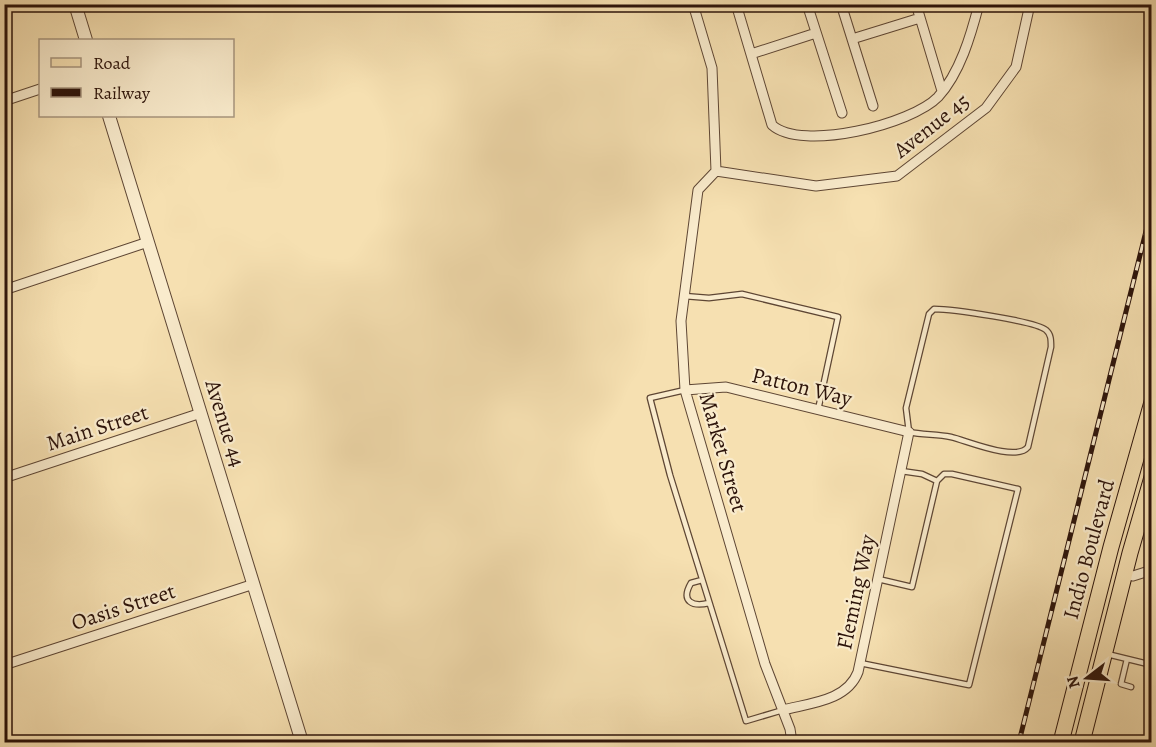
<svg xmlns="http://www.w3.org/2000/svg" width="1156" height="747" font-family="Alegreya,serif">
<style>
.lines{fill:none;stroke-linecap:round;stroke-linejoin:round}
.service-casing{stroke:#5e4634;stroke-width:7}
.minor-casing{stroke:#5e4634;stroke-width:11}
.tertiary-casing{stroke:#5e4634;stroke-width:14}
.primary-casing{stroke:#2c130a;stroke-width:17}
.service{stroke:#f9ebcc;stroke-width:4.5}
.minor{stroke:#f9ebcc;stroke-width:9}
.tertiary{stroke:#f9ebcc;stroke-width:12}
.primary{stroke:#f6e0b1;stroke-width:15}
.rail-casing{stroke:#2c130a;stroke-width:5}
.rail{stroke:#f9ebcc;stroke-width:3;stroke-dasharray:9;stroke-linecap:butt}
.labels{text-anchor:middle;stroke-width:4.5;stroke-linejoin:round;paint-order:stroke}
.street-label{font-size:22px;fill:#2c130a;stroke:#f9ebcc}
</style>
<rect width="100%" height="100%" fill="#f6e0b1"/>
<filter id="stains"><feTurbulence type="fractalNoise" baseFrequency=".00333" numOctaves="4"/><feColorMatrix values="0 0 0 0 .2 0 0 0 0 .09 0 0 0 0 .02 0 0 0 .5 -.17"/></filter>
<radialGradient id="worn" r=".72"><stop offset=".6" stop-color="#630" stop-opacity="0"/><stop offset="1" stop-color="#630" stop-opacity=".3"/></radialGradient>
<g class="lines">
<g class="service-casing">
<path id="service" d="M684,296L709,298L742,294L838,317L818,410
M934,309C951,309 1036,321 1046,330C1051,334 1051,340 1051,347L1028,447C1016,462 968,441 951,437C937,434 923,435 909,432L906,408L929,314Z
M685,390L650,398L670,475L746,721L783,710
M878,579L912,587L937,481L922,474L901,471
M702,580L691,583C680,602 693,607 709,603
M1107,654L1152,665
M1127,659L1121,684L1131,687
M860,663L969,685L1018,489L952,474H944L937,481"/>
</g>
<g class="minor-casing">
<path id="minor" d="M693,4L712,68L716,171
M736,4L772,125C802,152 912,124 938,97C960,73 971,35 979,4
M807,4L842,113
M841,4L873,106
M916,4L942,91
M852,39L920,18
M751,54L816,33
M4,101L40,89
M716,171L698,190L681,321L685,390L765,664L790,729L792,742
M716,171L816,186L897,176L986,108L1016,67L1030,4
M4,290L148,242
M685,390L726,387L909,432L858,672C847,701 810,703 783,710
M4,478L201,413
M1125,573L1133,576L1152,570
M4,665L254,584"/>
</g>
<g class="tertiary-casing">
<path id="tertiary" d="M75,4L86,40
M109,116L302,742"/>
</g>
<g class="primary-casing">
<path id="primary" d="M1061,742L1111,547L1152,402
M1082,742L1130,553L1152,477"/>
</g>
<use href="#service" class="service"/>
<use href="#minor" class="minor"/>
<use href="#tertiary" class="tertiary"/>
<use href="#primary" class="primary"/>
<g class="rail-casing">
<path id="rail" d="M1019,742L1152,207"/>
</g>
<use href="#rail" class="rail"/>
</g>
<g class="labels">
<g class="street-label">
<text transform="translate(931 125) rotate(-38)" y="8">Avenue 45</text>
<text transform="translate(802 386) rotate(14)" y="8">Patton Way</text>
<text transform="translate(226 423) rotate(73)" y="8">Avenue 44</text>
<text transform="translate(97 427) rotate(-18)" y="8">Main Street</text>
<text transform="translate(724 452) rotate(74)" y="8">Market Street</text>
<text transform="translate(1088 549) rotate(-75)" y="8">Indio Boulevard</text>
<text transform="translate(855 592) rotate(-78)" y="8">Fleming Way</text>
<text transform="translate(123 606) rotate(-18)" y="8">Oasis Street</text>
</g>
</g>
<rect width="1156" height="747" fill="none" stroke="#f6e0b1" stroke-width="24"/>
<rect x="6" y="6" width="1144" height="735" fill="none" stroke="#2c130a" stroke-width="3"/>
<rect x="12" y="12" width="1132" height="723" fill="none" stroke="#2c130a" stroke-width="1.5"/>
<rect x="39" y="39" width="195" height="78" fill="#f9ebcc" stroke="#a7957e" stroke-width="1.5"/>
<rect x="51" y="58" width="30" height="9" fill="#f6e0b1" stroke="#a7957e" stroke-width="1.5"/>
<text x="93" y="69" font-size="18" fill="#2c130a">Road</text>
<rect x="51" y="88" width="30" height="9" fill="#2c130a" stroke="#a7957e" stroke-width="1.5"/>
<text x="93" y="99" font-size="18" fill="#2c130a">Railway</text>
<g transform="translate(1087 678) rotate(253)" stroke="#f9ebcc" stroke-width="4.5" paint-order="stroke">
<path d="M0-4.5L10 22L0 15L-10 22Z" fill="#2c130a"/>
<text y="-9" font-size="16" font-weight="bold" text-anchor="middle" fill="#2c130a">N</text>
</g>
<rect width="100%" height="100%" filter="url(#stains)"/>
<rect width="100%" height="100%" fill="url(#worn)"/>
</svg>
